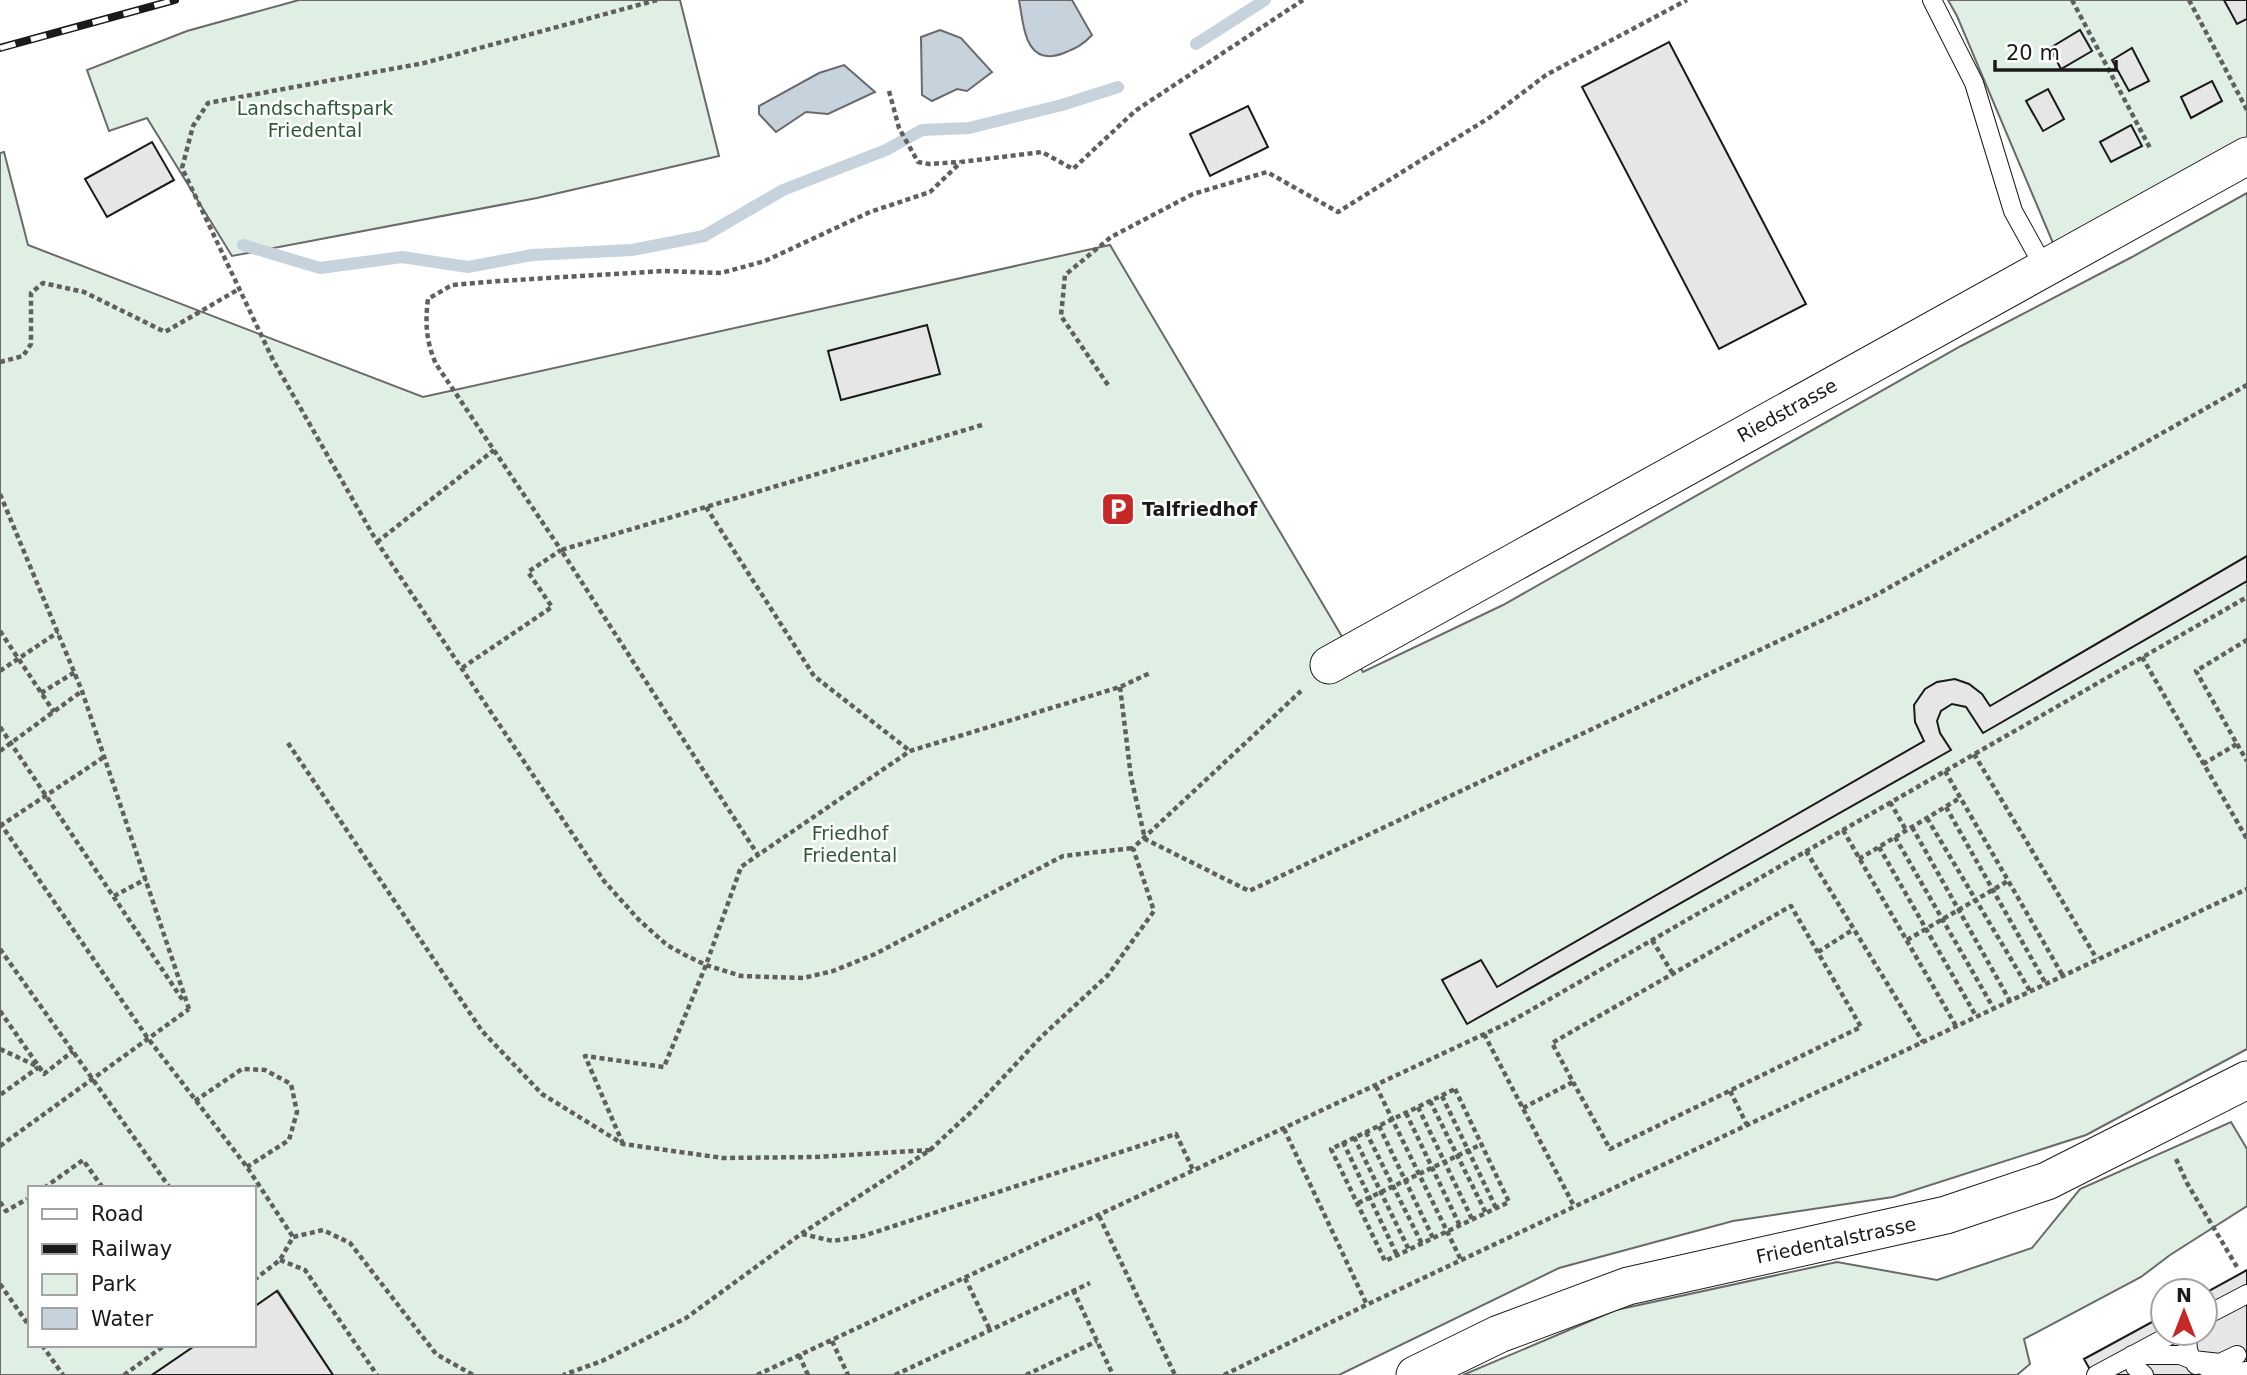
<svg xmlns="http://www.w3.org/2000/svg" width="2247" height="1375" font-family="'DejaVu Sans',sans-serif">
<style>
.green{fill:#e0efe3;stroke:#6a6a6a;stroke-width:2}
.water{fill:#c6d2dc;stroke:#6a6a6a;stroke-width:2}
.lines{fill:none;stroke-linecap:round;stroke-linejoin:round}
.stream{stroke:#c6d2dc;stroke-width:12}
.building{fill:#e6e6e6;stroke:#1a1a1a;stroke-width:2}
.lane-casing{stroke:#1a1a1a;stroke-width:20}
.street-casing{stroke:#1a1a1a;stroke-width:39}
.path{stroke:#5f5f5f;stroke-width:4.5;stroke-dasharray:5 3.5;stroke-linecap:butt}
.lane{stroke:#fff;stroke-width:18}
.street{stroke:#fff;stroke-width:37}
.rail-casing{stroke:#1a1a1a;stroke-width:8}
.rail{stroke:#fff;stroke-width:5;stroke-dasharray:16;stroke-linecap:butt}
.labels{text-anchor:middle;stroke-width:5;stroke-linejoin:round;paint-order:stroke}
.park-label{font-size:19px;fill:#2b5a34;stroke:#fff}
.street-label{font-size:19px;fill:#1a1a1a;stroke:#fff}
.poi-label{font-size:19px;font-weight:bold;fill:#1a1a1a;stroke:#fff;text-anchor:start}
</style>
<rect width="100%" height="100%" fill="#fff"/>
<path class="green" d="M299,0H680L719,156L537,198L232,256L147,118L109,131L87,70L187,31Z
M1948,0H2247V139L2053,243L1957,16Z
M4,152L28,245L423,397L1110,245L1363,672L1503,605L1961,346L2132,257L2247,193V1049L2086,1135L1893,1197L1733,1221L1559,1268L1339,1375H333L278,1291L254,1307V1188H30V1345H196L152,1375H0V153Z
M2231,1122L2247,1149V1206L2170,1255L2141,1277L2024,1339L2030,1364L2017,1375H1463L1616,1310L1837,1262L1937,1280L2032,1248L2080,1189Z"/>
<path class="water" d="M1019,0H1072L1092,35C1083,45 1076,48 1064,53C1025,68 1024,27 1019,0Z
M940,30L961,38L992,72L967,91L957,89L932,101L922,95L921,37Z
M844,65L875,92L828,114L806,112L776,132L759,114V106L819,73Z"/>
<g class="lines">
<path class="stream" d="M1196,44L1265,0
M243,245L320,268L402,257L468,267L532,255L632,250L704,236L783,190L886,150L922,130L969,128L1062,105L1118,87"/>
</g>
<path class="building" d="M2224,0H2247V19L2237,24Z
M2080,30L2092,51L2061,69L2050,48Z
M1669,42L1806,304L1719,349L1582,87Z
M2132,48L2149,81L2129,91L2112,60Z
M2212,81L2222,101L2191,118L2181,97Z
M2048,89L2064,119L2043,131L2026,101Z
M1248,106L1268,147L1210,176L1190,134Z
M2131,125L2142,146L2111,162L2100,142Z
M152,142L174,180L107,217L85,179Z
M927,325L940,374L841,400L828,351Z
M2247,556V581L1983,733L1966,707L1952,704L1941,711L1937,721L1940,733L1951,750L1467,1024L1442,980L1481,960L1497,987L1924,741L1915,722L1914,705L1925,689L1937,682L1955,679L1969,684L1982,694L1990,706Z
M2247,1270V1375H2093L2084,1359L2163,1316V1333H2205V1293Z
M277,1291L333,1375H152L196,1345H254V1307Z"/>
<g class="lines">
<g class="lane-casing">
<path id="lane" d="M1932,0L1974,83L2013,211L2044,267
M2205,1316L2247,1294
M2190,1333C2185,1346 2188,1354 2196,1365
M2202,1365C2216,1372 2231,1375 2246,1371
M2096,1375L2174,1333
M2144,1375L2135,1367L2132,1355H2180L2193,1360L2220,1363L2237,1355"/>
</g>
<g class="street-casing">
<path id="street" d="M1329,665L2247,156
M1415,1375L1499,1334L1628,1286L1946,1215L2047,1181L2247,1080"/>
</g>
<path class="path" d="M657,0L424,63L208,103L193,126L182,168L273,360L377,542L604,881L639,920L667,945L685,955L706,965L741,976L803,978L833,971L875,954L1063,856L1133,848
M2072,0L2150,148
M2189,0L2247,110
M889,91L899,128L918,162L929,164L960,162
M0,362L23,356L31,344V293L43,283L84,292L165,332L239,289
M1108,385L1061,316L1065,275L1111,237L1193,194L1267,172L1338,212L1492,116L1546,75L1687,0
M982,425L561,550L758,855L910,751L1120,687L1150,673
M0,494L82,691L189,1009
M706,507L814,676L910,751
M377,542L494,450
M0,631L54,712
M2142,657L2247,839
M462,668L552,607L528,572L561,550L436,364C426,342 425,322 428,299L452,285L499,281L663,271L721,273L765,261L870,212L930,192L961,162L1042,152L1073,169L1135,111L1303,0
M0,671L58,632
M1120,687L1131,777L1145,839L1249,891L1876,595L2247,385
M41,693L75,672
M0,727L184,1002
M288,743L482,1031L542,1094L623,1144L723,1158L815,1157L930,1150L801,1234L686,1318L602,1361L563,1375
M2237,744L2247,761
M0,751L82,691
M1974,754L2097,959
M2203,764L2237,744L2196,671L2247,640
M1945,771L2063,976
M1890,802L1906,830
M1946,807L2046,984
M1927,818L2030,991
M0,823L147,1037L247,1167L293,1237
M0,826L104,757
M1912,827L2010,1001
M1843,830L1956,1026
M1895,837L1994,1009
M1879,847L1976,1016
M1806,851L1923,1042
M1859,859L1960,798
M114,896L146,879
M1652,940L1673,974
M1907,940L2008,881
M0,949L170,1188
M1818,952L1854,929
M0,1011L44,1074L73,1051
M1484,1034L1574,1206
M0,1049L39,1067L0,1095
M1376,1086L1461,1260
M1455,1089L1509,1202L1385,1261L1331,1149Z
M1730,1091L1747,1125
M1442,1096L1496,1208
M195,1101L242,1069L265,1070L291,1084L297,1112L289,1140L247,1167
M1430,1101L1486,1213
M1418,1107L1472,1219
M1523,1108L1573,1082L1552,1043L1791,906L1861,1027L1610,1149L1573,1082
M1406,1113L1460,1226
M1379,1126L1433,1238
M1284,1129L1367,1305
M1366,1132L1422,1244
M1354,1137L1409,1250
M1343,1142L1397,1255
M623,1144L585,1056L664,1067L706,965L741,867L758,855
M0,1146L189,1009
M930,1150L970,1113L1041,1037L1108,975L1154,911L1133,848L1301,691
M2176,1159L2187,1183L2237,1267
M44,1188L83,1160L103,1188
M0,1202L6,1211L27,1199
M1358,1203L1482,1144
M1099,1216L1175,1375
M802,1234L833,1241L863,1236L1176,1134L1194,1172
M280,1260L305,1270L377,1375
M965,1278L990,1330
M254,1280L280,1260L293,1237L323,1230L350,1243L436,1354L473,1375
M0,1284L30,1327
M1073,1290L1113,1375
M832,1341L848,1375
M42,1345L63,1375
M799,1355L808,1375
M124,1375L165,1345
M757,1375L1510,1022L2247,597
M895,1375L1090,1283
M1026,1375L1097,1341
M1224,1375L1364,1306L2247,889"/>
<use href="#lane" class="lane"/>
<use href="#street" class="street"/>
<g class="rail-casing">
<path id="rail" d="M0,48L175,0"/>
</g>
<use href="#rail" class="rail"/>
</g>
<defs>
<g id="parking-square" transform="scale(1.75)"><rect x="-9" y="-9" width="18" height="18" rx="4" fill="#c62828" stroke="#fff"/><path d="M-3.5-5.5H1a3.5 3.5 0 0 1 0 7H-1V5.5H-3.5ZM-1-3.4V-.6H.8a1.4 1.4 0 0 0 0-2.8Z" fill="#fff"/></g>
</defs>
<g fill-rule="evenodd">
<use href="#parking-square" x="1118" y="509"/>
</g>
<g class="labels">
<g class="park-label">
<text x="315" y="115">Landschaftspark<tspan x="315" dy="22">Friedental</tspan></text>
<text x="850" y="840">Friedhof<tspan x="850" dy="22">Friedental</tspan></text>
</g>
<g class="street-label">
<text transform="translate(1787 410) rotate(-29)" y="7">Riedstrasse</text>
<text transform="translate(1836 1240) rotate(-12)" y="7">Friedentalstrasse</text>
</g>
<g class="poi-label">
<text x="1142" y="516">Talfriedhof</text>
</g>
</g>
<rect x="28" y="1186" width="228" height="161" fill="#ffffff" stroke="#a3a3a3" stroke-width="2"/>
<rect x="42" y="1209" width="35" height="10" fill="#ffffff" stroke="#a3a3a3" stroke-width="2"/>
<text x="91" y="1221" font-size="21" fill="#1a1a1a">Road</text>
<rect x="42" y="1244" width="35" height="10" fill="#1a1a1a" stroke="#a3a3a3" stroke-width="2"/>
<text x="91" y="1256" font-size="21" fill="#1a1a1a">Railway</text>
<rect x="42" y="1274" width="35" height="21" fill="#e0efe3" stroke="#a3a3a3" stroke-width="2"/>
<text x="91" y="1291" font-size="21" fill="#1a1a1a">Park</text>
<rect x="42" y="1308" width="35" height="21" fill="#c6d2dc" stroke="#a3a3a3" stroke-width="2"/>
<text x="91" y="1326" font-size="21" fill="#1a1a1a">Water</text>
<g transform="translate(2184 1312)"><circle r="33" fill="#ffffff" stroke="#a3a3a3" stroke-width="2"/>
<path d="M0-5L12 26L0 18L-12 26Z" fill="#c62828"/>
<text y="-10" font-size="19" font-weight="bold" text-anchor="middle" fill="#1a1a1a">N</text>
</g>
<path d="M1995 60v10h121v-10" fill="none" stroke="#1a1a1a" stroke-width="3.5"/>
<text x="2006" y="60" font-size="21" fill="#1a1a1a" stroke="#ffffff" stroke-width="5" paint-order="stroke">20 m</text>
</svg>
